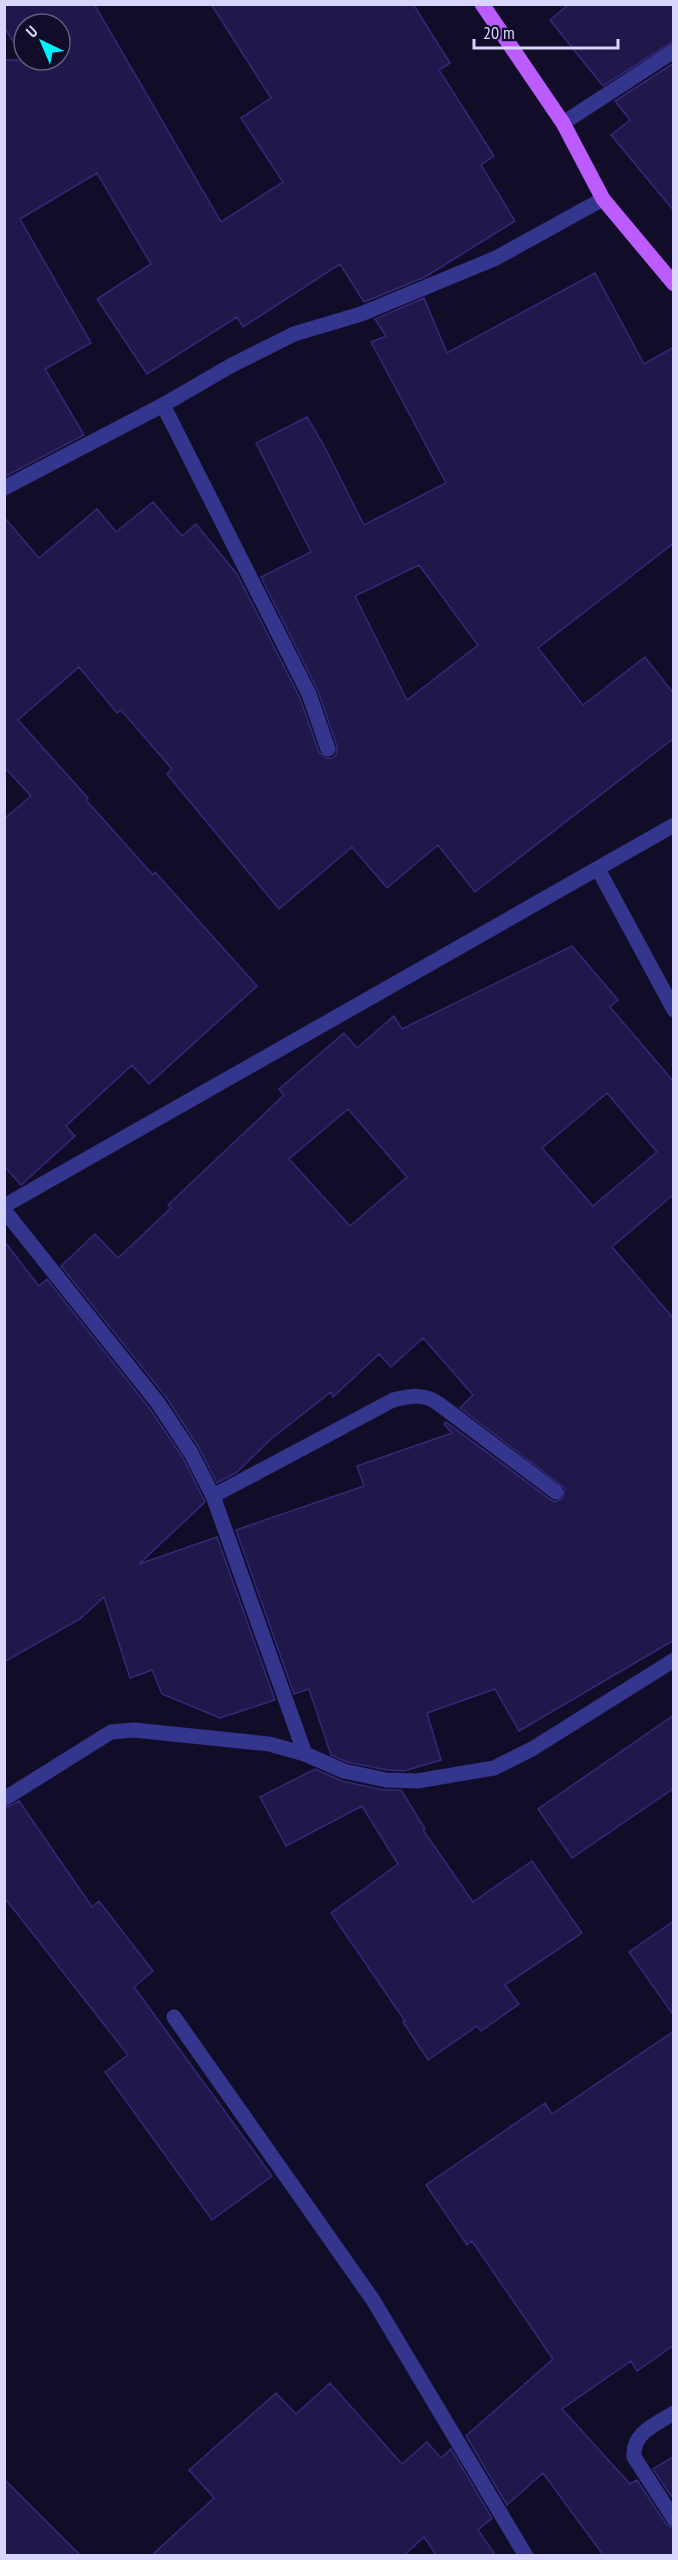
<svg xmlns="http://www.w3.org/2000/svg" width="678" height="2560" font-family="'PT Sans Narrow',sans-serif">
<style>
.building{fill:#20184b;stroke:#352879;stroke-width:1.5;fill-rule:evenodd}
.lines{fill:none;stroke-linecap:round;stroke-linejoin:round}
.minor{stroke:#34358c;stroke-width:15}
.major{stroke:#bc5cff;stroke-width:15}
</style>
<rect width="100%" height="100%" fill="#110d29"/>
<path class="building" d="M4,4H94L221,222L283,182L241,118L271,98L211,4H413L450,63L439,70L494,156L481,165L515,221L425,277L364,302L340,264L243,327L237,317L147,374L97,299L151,264L97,173L20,219L91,343L45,369L84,435L4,477V60H60V24H24V59L4,27Z
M569,4H674V41L603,86L550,20Z
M674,63V211L611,135L630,120L615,101Z
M595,273L644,364L674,347V543L538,648L583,705L645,657L674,694V738L475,892L438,845L387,888L352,847L279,909L167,774L172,769L121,710L117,713L79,667L18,720L88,798L86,800L153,875L155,872L257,986L149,1084L132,1065L66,1126L75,1136L21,1185L4,1166V819L31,796L4,767V517L39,558L97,509L116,532L153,502L182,536L196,524L237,574L300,698L319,752L326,758H332L336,755L337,746L318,691L261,577L311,552L256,443L307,417L323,444L364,525L446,483L371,342L386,336L375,319L424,298L447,353ZM419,565L478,645L407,700L355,596Z
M572,946L618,1000L610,1007L674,1082V1194L612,1247L674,1319V1640L519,1731L495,1689L427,1713L441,1760L404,1771L387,1770L347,1762L331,1755L309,1689L294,1694L236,1530L364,1486L357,1466L452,1433L444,1424L446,1422L551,1500L555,1502L563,1498L565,1488L460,1408L473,1395L423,1338L391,1367L379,1354L333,1397L331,1392L271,1439L236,1473L217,1483L199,1448L166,1397L61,1266L95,1234L118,1258L171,1208L168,1205L284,1095L279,1089L344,1033L357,1048L394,1016L402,1029ZM607,1093L657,1152L593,1206L542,1148ZM348,1109L407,1177L350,1226L289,1159Z
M4,1241L39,1286L47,1279L150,1409L183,1458L205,1502L139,1564L217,1537L275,1700L220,1718L162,1694L152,1670L130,1678L104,1597L80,1619L4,1662Z
M674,1715V1788L572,1858L538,1809Z
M315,1769L342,1781L384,1790H401L425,1829L423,1830L473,1902L532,1861L582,1933L505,1985L519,2004L481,2031L477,2026L428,2060L403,2022L405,2021L331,1913L398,1864L362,1806L286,1846L260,1797Z
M19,1801L92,1907L99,1901L153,1971L134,1987L272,2176L212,2220L105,2072L128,2055L4,1897V1809Z
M674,1921V2016L629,1952Z
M674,2031V2345L637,2371L631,2361L562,2409L630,2484L637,2480L666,2524L674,2529V2556H604L543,2473L507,2505L466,2436L553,2359L472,2241L467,2245L426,2185L545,2103L552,2114Z
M330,2383L402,2464L427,2442L441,2458L451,2449L492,2518L478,2530L496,2556H437L424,2537L403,2556H151L214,2498L189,2470L276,2393L296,2414Z
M674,2456V2500L653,2469Z
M4,2479L81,2556H4Z"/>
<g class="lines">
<path class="minor" d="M563,123L674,51
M163,405L309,694L328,749
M4,488L163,405L232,365L294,334L361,314L496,258L603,199
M598,869L674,1010
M4,1206L674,825
M4,1210L158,1403L191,1453L213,1496L305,1754L344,1771L386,1780L417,1781L494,1768L532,1749L674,1660
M213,1496L393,1400C410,1396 425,1393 439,1404L556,1492
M4,1799L111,1732L134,1730L269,1744L305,1754
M174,2017L373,2300L526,2556
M674,2413C656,2424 632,2433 634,2457L674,2519"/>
<path class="major" d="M482,4L563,123L603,199L674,284"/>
</g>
<rect width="678" height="2560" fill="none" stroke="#d8d5ff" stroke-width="12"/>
<g transform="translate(42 42) rotate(316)"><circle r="28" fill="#110d29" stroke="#615d7f" stroke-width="1.5"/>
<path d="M0-4.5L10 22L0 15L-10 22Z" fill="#01f0ff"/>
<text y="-9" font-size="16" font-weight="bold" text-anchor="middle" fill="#d8d5ff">U</text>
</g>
<path d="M474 39v9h144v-9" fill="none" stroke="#d8d5ff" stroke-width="3"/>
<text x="483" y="39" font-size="18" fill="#d8d5ff" stroke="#110d29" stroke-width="4.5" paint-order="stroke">20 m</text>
</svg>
